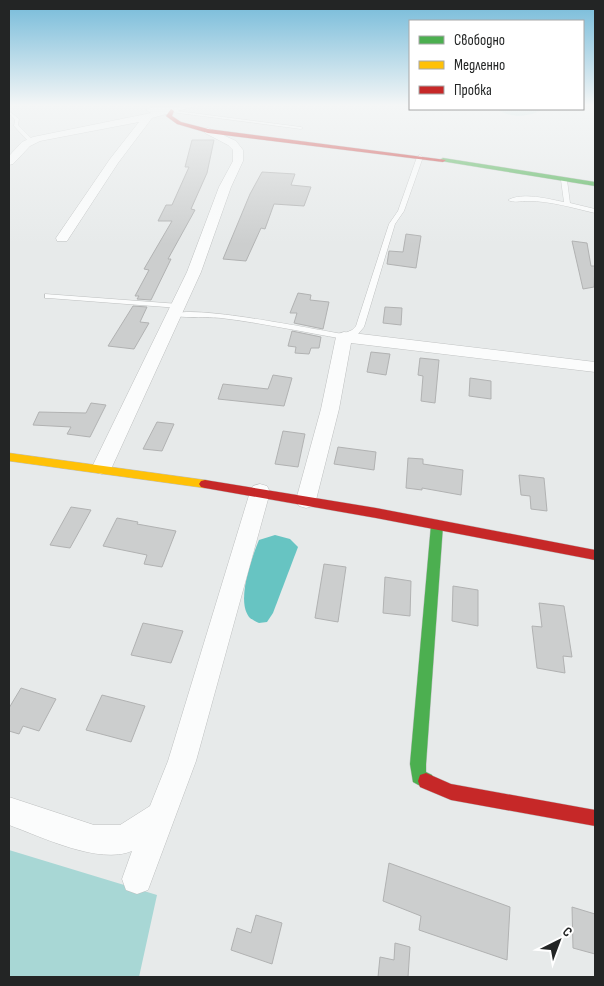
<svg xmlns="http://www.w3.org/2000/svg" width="604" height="986" font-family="'Sofia Sans Condensed',sans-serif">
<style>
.green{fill:#a8d7d5}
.water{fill:#67c4c2}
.building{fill:#cccece;stroke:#b1b2b2}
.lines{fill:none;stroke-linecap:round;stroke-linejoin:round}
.lane-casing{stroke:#bec0c0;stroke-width:1}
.street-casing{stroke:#bec0c0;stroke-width:1}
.fast-casing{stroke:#bec0c0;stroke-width:1}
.slow-casing{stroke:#bec0c0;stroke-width:1}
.jam-casing{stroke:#bec0c0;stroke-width:1}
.lane{fill:#fbfcfc;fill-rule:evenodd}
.street{fill:#fbfcfc;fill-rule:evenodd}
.fast{fill:#4caf50;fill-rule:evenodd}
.slow{fill:#ffc107;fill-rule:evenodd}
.jam{fill:#c62828;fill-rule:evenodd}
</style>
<rect width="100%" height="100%" fill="#e7eaea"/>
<path class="green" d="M497,109H544C529,117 511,119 497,109Z
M9,850L157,895L139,977H9Z"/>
<path class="water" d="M275,535L290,539L298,547L273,613L267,622L259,623C256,622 251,619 249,617C236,600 252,557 259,540Z"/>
<path class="building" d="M192,140H214L207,173L191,209L195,210L168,259H171L151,300L137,299L139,296H135L149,270L144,269L172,221H158L166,205H172L189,167H185Z
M262,172L295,174L291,185L311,187L304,206L274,204L265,229L261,228L246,261L223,259L250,194Z
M406,234L421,236L416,268L387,264L389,251L403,252Z
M572,241L587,243L591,266H595L594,287L583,289Z
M298,293L311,295L310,300L329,302L323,329L294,323L297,313H290Z
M133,306L147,307L140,322L149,323L134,349L108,346Z
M385,307L402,308L401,325L383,323Z
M292,331L321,337L319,348H311L309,354L295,353L296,347L288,346Z
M371,352L390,354L386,375L367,372Z
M420,358L439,360L435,403L421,401L423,376L418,375Z
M273,375L292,378L284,406L218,399L223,384L268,389Z
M470,378L491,381V399L469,396Z
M91,403L106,405L90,437L67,434L71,427L33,425L39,412L86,413Z
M157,422L174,424L162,451L143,449Z
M283,431L305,434L298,467L275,464Z
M338,447L376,452L374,470L334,464Z
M408,458L423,459V464L463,470L461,495L422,488V490L406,488Z
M519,475L544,478L547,511L531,509L530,496L521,495Z
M71,507L91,510L70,548L50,545Z
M117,518L138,522L137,524L176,531L162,567L144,564L147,555L103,546Z
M324,564L346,567L338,622L315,618Z
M385,577L411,581L410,616L383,613Z
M453,586L478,590V626L452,621Z
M539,603L564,606L572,657L563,656L565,673L537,668L532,626L542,627Z
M143,623L183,631L171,663L131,655Z
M21,688L56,699L39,731L23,726L19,734L9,731V708Z
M102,695L145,706L131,742L86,730Z
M389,863L510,907L507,960L419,930L421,916L383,901Z
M572,907L595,914V954L573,948Z
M256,915L282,923L272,964L231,950L237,928L251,933Z
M395,943L410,947L408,977H378L380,957L394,960Z"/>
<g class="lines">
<g class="lane-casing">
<path id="lane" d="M169,110L301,127L303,128L301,129L171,112Z
M9,111L19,119L18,125L33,140V142H29L14,126L15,120L9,114Z
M420,155L423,157L404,211L395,224L364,327L358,334L344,339C303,332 262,323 221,318C211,317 176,318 171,315C188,303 316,330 343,334L352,330L356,326L389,224L398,211L417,157Z
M564,178L567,180L570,203L595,209V213C573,208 551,201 528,201C521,201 513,203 508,200C523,192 548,199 564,202L561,180Z
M45,294L179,304L183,306L179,308L48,298H45Z"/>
</g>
<g class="street-casing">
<path id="street" d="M182,106H196L152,118L118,163L67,241H57L56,238L110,159L139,122L40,141L30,146L13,164L9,165V156L22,142L33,137L151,113L146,110C153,105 172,108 182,106Z
M208,128L236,141L243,150V161L231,187L201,272L112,467L109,472L102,474L95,472L92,467L187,272L219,187L233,161V150L228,145L205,133V129Z
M344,332L595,362V372L351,343L339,409L316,500L313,506L306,508L299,506L296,500L321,409L336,337L338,334Z
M260,484L267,486L270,492L196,761L148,890L137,894L126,890L122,879L132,851C99,865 42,837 9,825V797L94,825H120L150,806L168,761L250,492L253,486Z"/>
</g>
<g class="fast-casing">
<path id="fast" d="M443,158L595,182V186L441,161L440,160Z
M437,520L441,522L443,525L426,764V772L432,775L434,781L432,787L426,789L413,782L410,764L431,525L433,522Z"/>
</g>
<g class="slow-casing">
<path id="slow" d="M9,453L205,480L209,481L211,484L209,487L205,488L9,461Z"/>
</g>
<g class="jam-casing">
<path id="jam" d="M171,109L174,111L172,116L181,122L208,129L446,160L443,162L208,133L177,124L166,116Z
M205,480L376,508L595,550V560L376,518L205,488L201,487L199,484L201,481Z
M426,773L451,784L595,810V826L451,800L420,787L418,781L420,775Z"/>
</g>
<use href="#lane" class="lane"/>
<use href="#street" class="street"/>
<use href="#fast" class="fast"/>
<use href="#slow" class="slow"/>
<use href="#jam" class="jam"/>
</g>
<linearGradient id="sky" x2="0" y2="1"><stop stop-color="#74bad9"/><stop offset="0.43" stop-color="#f4f6f6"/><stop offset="1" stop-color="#f4f6f6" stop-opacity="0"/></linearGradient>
<rect width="604" height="244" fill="url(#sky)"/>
<rect width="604" height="986" fill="none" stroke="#232525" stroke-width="20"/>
<rect x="409" y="20" width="175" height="90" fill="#ffffff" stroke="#a7a8a8"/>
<rect x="419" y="36" width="25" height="8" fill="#4caf50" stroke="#a7a8a8"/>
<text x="454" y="45" font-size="15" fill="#232525">Свободно</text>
<rect x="419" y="61" width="25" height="8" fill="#ffc107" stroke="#a7a8a8"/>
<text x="454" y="70" font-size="15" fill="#232525">Медленно</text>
<rect x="419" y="86" width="25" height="8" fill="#c62828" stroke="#a7a8a8"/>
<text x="454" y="95" font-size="15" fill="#232525">Пробка</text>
<g transform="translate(559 941) rotate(42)" stroke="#ffffff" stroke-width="4" paint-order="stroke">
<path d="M0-4L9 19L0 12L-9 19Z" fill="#232525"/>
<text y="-8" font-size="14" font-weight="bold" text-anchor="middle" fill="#232525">С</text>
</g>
</svg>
